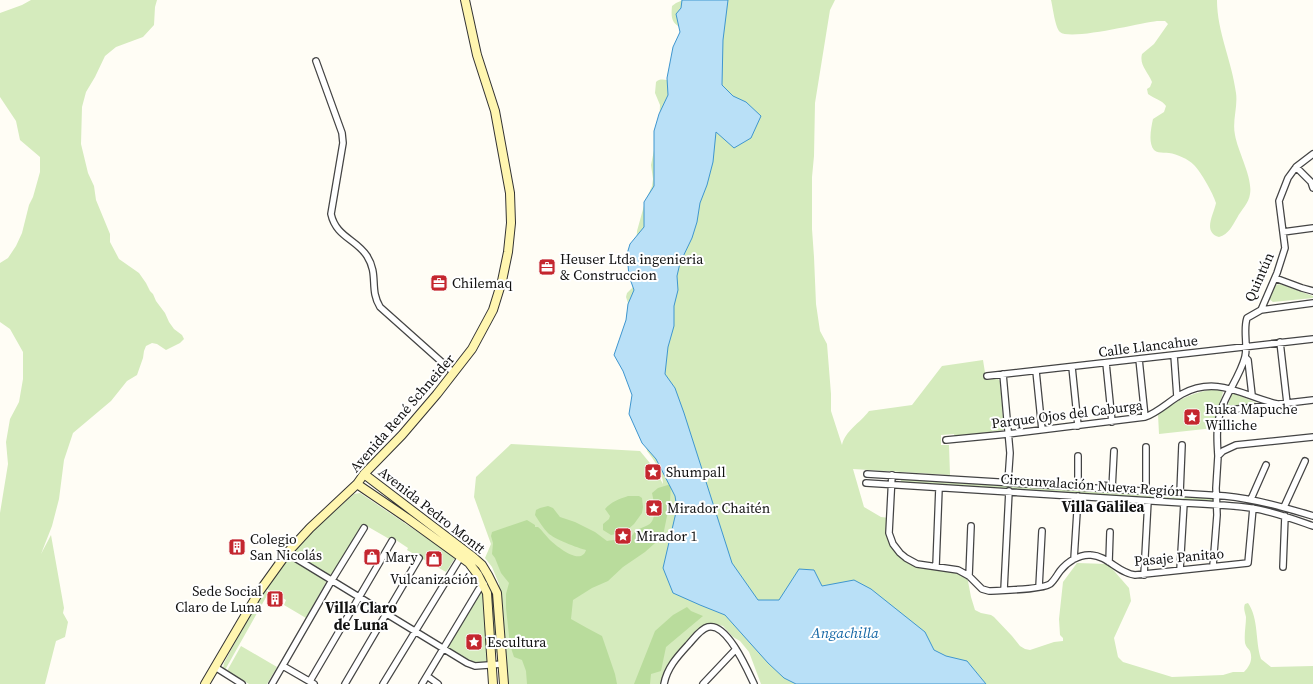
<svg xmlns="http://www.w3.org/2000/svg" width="1313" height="684" font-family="'Source Serif 4',serif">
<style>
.green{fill:#d5ebbd}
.forest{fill:#b9dc9c}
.water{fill:#b9e0f7;stroke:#3f96cf}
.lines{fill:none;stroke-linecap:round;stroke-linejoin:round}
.street-casing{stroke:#444;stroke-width:8}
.secondary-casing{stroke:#333;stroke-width:10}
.street{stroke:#fff;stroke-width:5.5}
.secondary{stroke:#fff6b0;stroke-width:8}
.labels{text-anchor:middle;stroke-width:4;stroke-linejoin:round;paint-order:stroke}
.poi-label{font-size:14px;fill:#111;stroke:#fff;text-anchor:start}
.street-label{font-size:14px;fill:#111;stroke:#fff}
.neighbourhood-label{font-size:15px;font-weight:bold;fill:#111;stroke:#fff}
.water-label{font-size:15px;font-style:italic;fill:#1768a6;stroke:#fff}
</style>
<rect width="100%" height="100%" fill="#fffdf5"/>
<path class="green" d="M31,0H157L155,7L154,25L143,37L116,47L105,56L95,77L86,92L82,107L81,144L88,173L94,186L96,200L110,234V242L119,259L139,273L146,283L150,291L153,294L156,301L165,313L169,322L174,329L182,335L184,339L180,343L166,350L157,344L152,343L146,346L144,351L143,358L137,375L127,381L111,401L73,433L64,460L59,499L52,526L41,554L51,535L64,608L63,613L68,622L65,637L56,641L45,684H0V513L8,464L6,442L10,419L19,402L23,379V352L10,329L0,322V263L8,258L16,246L22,233L29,205L33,197L40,172V157L20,140L16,121L0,97V13L22,5Z
M683,0H835L830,10L815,103L814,156L812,177V229L814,257L816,304L820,331L827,344L831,394V411L842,445C845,431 860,423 869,411L912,405L942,366L983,360L986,379L997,378L1000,381L1004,430L955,437L954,434L941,435V445H949L950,475L853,469L864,507L881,517L890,518L892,539L904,557L924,568H950L967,576L971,597L975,610L981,613L991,615L994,617L1012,636L1020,646L1025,649L1030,650L1054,642L1063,641V638L1060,635L1059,619L1063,582L1077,563L1108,564L1129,588L1131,601L1114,638L1118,657L1123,662L1172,677L1223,675L1233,672H1244C1250,666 1253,659 1250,651C1248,648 1246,647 1245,643C1244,634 1246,625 1246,617C1245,612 1243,608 1245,604L1248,603C1259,619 1255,641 1261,659L1271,667L1313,666V684H761L749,652L740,641L733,637L723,626L712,623L706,624L695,635L673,662L666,684H508L500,616L499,584L492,567L485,558L491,544L474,497L476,477L511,444L640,451L654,468L663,484C663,472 654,460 647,451L625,328L628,303L626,297L627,293L633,287L637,231L645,202L652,186L653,179L651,165L659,126L660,105L655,93L656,82C660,78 666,80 672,81L683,29C671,23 671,18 672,6L676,3Z
M1051,0H1217C1217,32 1232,61 1236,93C1238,107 1232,121 1235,135C1238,152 1253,178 1250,194C1249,203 1241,210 1237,218C1232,226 1229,234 1219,237C1202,232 1214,214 1216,203C1213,193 1201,172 1194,165C1188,159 1177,154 1169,153C1164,152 1158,154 1154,150C1148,143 1151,128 1153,119L1164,112L1166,106C1162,100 1155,99 1148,94L1147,89L1150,87L1152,82C1148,72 1139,65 1142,54L1154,44L1168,24L1165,21H1157C1140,23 1070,41 1060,32C1055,27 1053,8 1051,0Z
M1280,284L1313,296V298L1273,302L1269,299L1276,285Z
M1209,390H1219L1223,392L1214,428L1159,434L1158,414C1175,402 1188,394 1209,390Z
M1232,394H1236L1259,404L1228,408L1227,407Z
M901,478L1211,498L1213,499V502H1210L901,482Z
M360,493L452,555L455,558L446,572L407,550L408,548L393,538L391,540L365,525L333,573L329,575L295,555L294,551L309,534L354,494Z
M286,558H291L325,578L326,582L306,618L284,605L286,600L265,588Z
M471,559L479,567L494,594L498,651V653L494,652L484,578L478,568L470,561Z
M264,589L269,592L225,670L223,668L224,663Z
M480,590H483L488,659L486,662L475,663L472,662L445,647Z
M241,646L277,667L267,684H249L227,671Z"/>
<path class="forest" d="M671,484L670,501L663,536L645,552L623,567L608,581L592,588L573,600L571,619L587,628L602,636L615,674L617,684H527L526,671L522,660L514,657L510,645L506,608V594L509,583L501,573L495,558L492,554L493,543L491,536L492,532L527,520L535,525V527H538C542,530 545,535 549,539C555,545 581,567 586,550C578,548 554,539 548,533C543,528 539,521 535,515L536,510L540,508L548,506L553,508L560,517L575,522L595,532L607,541C614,539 622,541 628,539C633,537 633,532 637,530C640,528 645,527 648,525C658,519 654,502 652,493L658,488Z
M628,496H639L642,498L643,507L642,513L634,524L625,532L611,535L603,530V524L609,519L610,516L605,509C611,502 619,499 628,496Z
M687,607L691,611L703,616L666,647L661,671L651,674L650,684H634L655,631L673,615Z"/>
<path class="water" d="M682,0H728L723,40L722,85L733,96L746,102L761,116L751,138L734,148L716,132L713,162L707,185L700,203L697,222L692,238L680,263L677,276L678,290L674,306V326L668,347L665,374L675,388L684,413L732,563L758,600H779L799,569L814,570L822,586L854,580L871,589L925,632L934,650L946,656L967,661L986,684H796L784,678L768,663L725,615L700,605L673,593L663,568L677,508L675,496L656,459L642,443L629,414L632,395L623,371L614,355L626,320L628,304L634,290L629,276L627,254L630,244L644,227V202L654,186V131L659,114L668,95L667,78L673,47L680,32L676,14L681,8Z"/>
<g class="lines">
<g class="street-casing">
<path id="street" d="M316,61L342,133L343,143L331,214C336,237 356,239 367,256C379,275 369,289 380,307L454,373
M1296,167L1311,182L1313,188
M1283,232L1313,228
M1275,278L1302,288L1313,291
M1261,310L1313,303
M1280,342L1287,403
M1174,355L1177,397
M1245,357L1248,360L1252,395
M1139,359L1145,417
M1106,363L1112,422
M1072,367L1078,426
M1036,371L1042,430
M1003,374L1010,453L1008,482
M987,376L1313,339
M1221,411L1313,400
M946,440L1008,434L1145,417C1159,412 1169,401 1182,394C1217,375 1243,396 1277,404
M1218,456C1217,441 1216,425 1221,410C1227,392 1240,376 1245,357C1248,344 1243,330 1247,318L1261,310L1277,273L1285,248L1279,201L1288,178L1296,167L1313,154
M867,474L1225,496C1256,499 1284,507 1313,516
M892,475L889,533L893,544L900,553L906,558L917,564L958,570L969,576L982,589L989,591C1002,590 1041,590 1050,584C1054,581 1057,575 1060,571C1067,562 1079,554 1091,555C1108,556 1118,573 1135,575L1248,563L1253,508
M866,483L1184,503C1206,504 1229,505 1251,508C1272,511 1293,519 1313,526
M1078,487V456
M1112,489L1114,451
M1146,491V447
M1180,493L1182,445
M1251,499L1266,465
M1284,507L1305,461
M287,553L467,663L475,666L503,664
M1074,559L1078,496
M1109,562L1110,532
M936,566L939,488
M1213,566L1217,515L1216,488L1218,456L1223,451L1236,445L1313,437
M1283,567L1285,516
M1180,570L1184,503
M1144,575L1148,501
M969,576L971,526
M1039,587L1042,531
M1004,590L1009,491
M283,666L314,684
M215,667L242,684
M427,676L438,684
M310,681L392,541
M272,684L332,580L364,528
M345,684L419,558
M383,684L462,555
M422,684L479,589L484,584
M664,684C667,668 677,657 688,645C693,640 700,629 708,627C727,622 748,671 754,684
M703,684L736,649"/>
</g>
<g class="secondary-casing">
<path id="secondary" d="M364,474L473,557L482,565L488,575L497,593L504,684
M357,484L407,518L469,563L478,575L487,593L493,684
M205,684L259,592L287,553L310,528L357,484L364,474L402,435L437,394L472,349L493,310L502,281L508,252L511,223L510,193L495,111L477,55L465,0"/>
</g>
<use href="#street" class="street"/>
<use href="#secondary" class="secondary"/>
</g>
<defs>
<g id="office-square" transform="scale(0.9)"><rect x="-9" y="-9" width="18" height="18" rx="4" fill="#c4262e" stroke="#fff"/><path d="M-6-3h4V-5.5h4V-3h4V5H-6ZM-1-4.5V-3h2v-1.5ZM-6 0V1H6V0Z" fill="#fff"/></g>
<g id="sight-square" transform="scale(0.9)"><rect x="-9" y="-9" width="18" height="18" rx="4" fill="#c4262e" stroke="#fff"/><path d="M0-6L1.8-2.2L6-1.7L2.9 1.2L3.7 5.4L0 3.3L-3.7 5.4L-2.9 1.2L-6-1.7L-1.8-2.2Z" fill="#fff"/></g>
<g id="building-square" transform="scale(0.9)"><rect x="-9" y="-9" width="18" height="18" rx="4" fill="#c4262e" stroke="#fff"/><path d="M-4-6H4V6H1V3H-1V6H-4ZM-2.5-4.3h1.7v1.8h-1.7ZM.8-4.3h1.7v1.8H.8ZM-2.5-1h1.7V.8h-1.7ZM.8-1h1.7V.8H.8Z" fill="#fff"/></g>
<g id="shop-square" transform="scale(0.9)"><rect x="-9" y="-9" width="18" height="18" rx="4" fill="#c4262e" stroke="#fff"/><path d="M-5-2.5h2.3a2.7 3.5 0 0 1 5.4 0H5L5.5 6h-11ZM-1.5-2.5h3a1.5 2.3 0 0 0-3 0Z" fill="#fff"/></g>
</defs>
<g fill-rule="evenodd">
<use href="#office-square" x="547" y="267"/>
<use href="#office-square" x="439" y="283"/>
<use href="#sight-square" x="1192" y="417"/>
<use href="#sight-square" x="653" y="472"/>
<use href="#sight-square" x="654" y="508"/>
<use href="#sight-square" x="623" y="536"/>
<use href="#building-square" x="237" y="547"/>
<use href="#shop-square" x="372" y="557"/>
<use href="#shop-square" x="434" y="559"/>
<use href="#building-square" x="275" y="599"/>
<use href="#sight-square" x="474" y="642"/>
</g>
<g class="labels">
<g class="poi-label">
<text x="560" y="264">Heuser Ltda ingenieria<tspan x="560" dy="16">&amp; Construccion</tspan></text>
<text x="452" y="288">Chilemaq</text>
<text x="1205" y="414">Ruka Mapuche<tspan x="1205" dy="16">Williche</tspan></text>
<text x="666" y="477">Shumpall</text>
<text x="667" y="513">Mirador Chaitén</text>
<text x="636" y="541">Mirador 1</text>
<text x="250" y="544">Colegio<tspan x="250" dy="16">San Nicolás</tspan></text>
<text x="385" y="562">Mary</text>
<text x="434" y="584" text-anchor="middle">Vulcanización</text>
<text x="262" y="596" text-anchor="end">Sede Social<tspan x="262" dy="16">Claro de Luna</tspan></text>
<text x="487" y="647">Escultura</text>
</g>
<g class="street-label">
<text transform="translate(1259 277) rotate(-66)" y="5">Quintún</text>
<text transform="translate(1148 346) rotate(-7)" y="5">Calle Llancahue</text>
<text transform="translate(402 413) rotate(-49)" y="5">Avenida René Schneider</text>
<text transform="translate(1067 414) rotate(-7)" y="5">Parque Ojos del Caburga</text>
<text transform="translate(1092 485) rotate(4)" y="5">Circunvalación Nueva Región</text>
<text transform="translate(432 510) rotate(38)" y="5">Avenida Pedro Montt</text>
<text transform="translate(1179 557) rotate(-5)" y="5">Pasaje Panitao</text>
</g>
<g class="neighbourhood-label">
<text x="1103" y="512">Villa Galilea</text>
<text x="361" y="613">Villa Claro<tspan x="361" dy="17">de Luna</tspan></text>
</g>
<g class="water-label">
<text x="845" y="638">Angachilla</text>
</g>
</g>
</svg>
